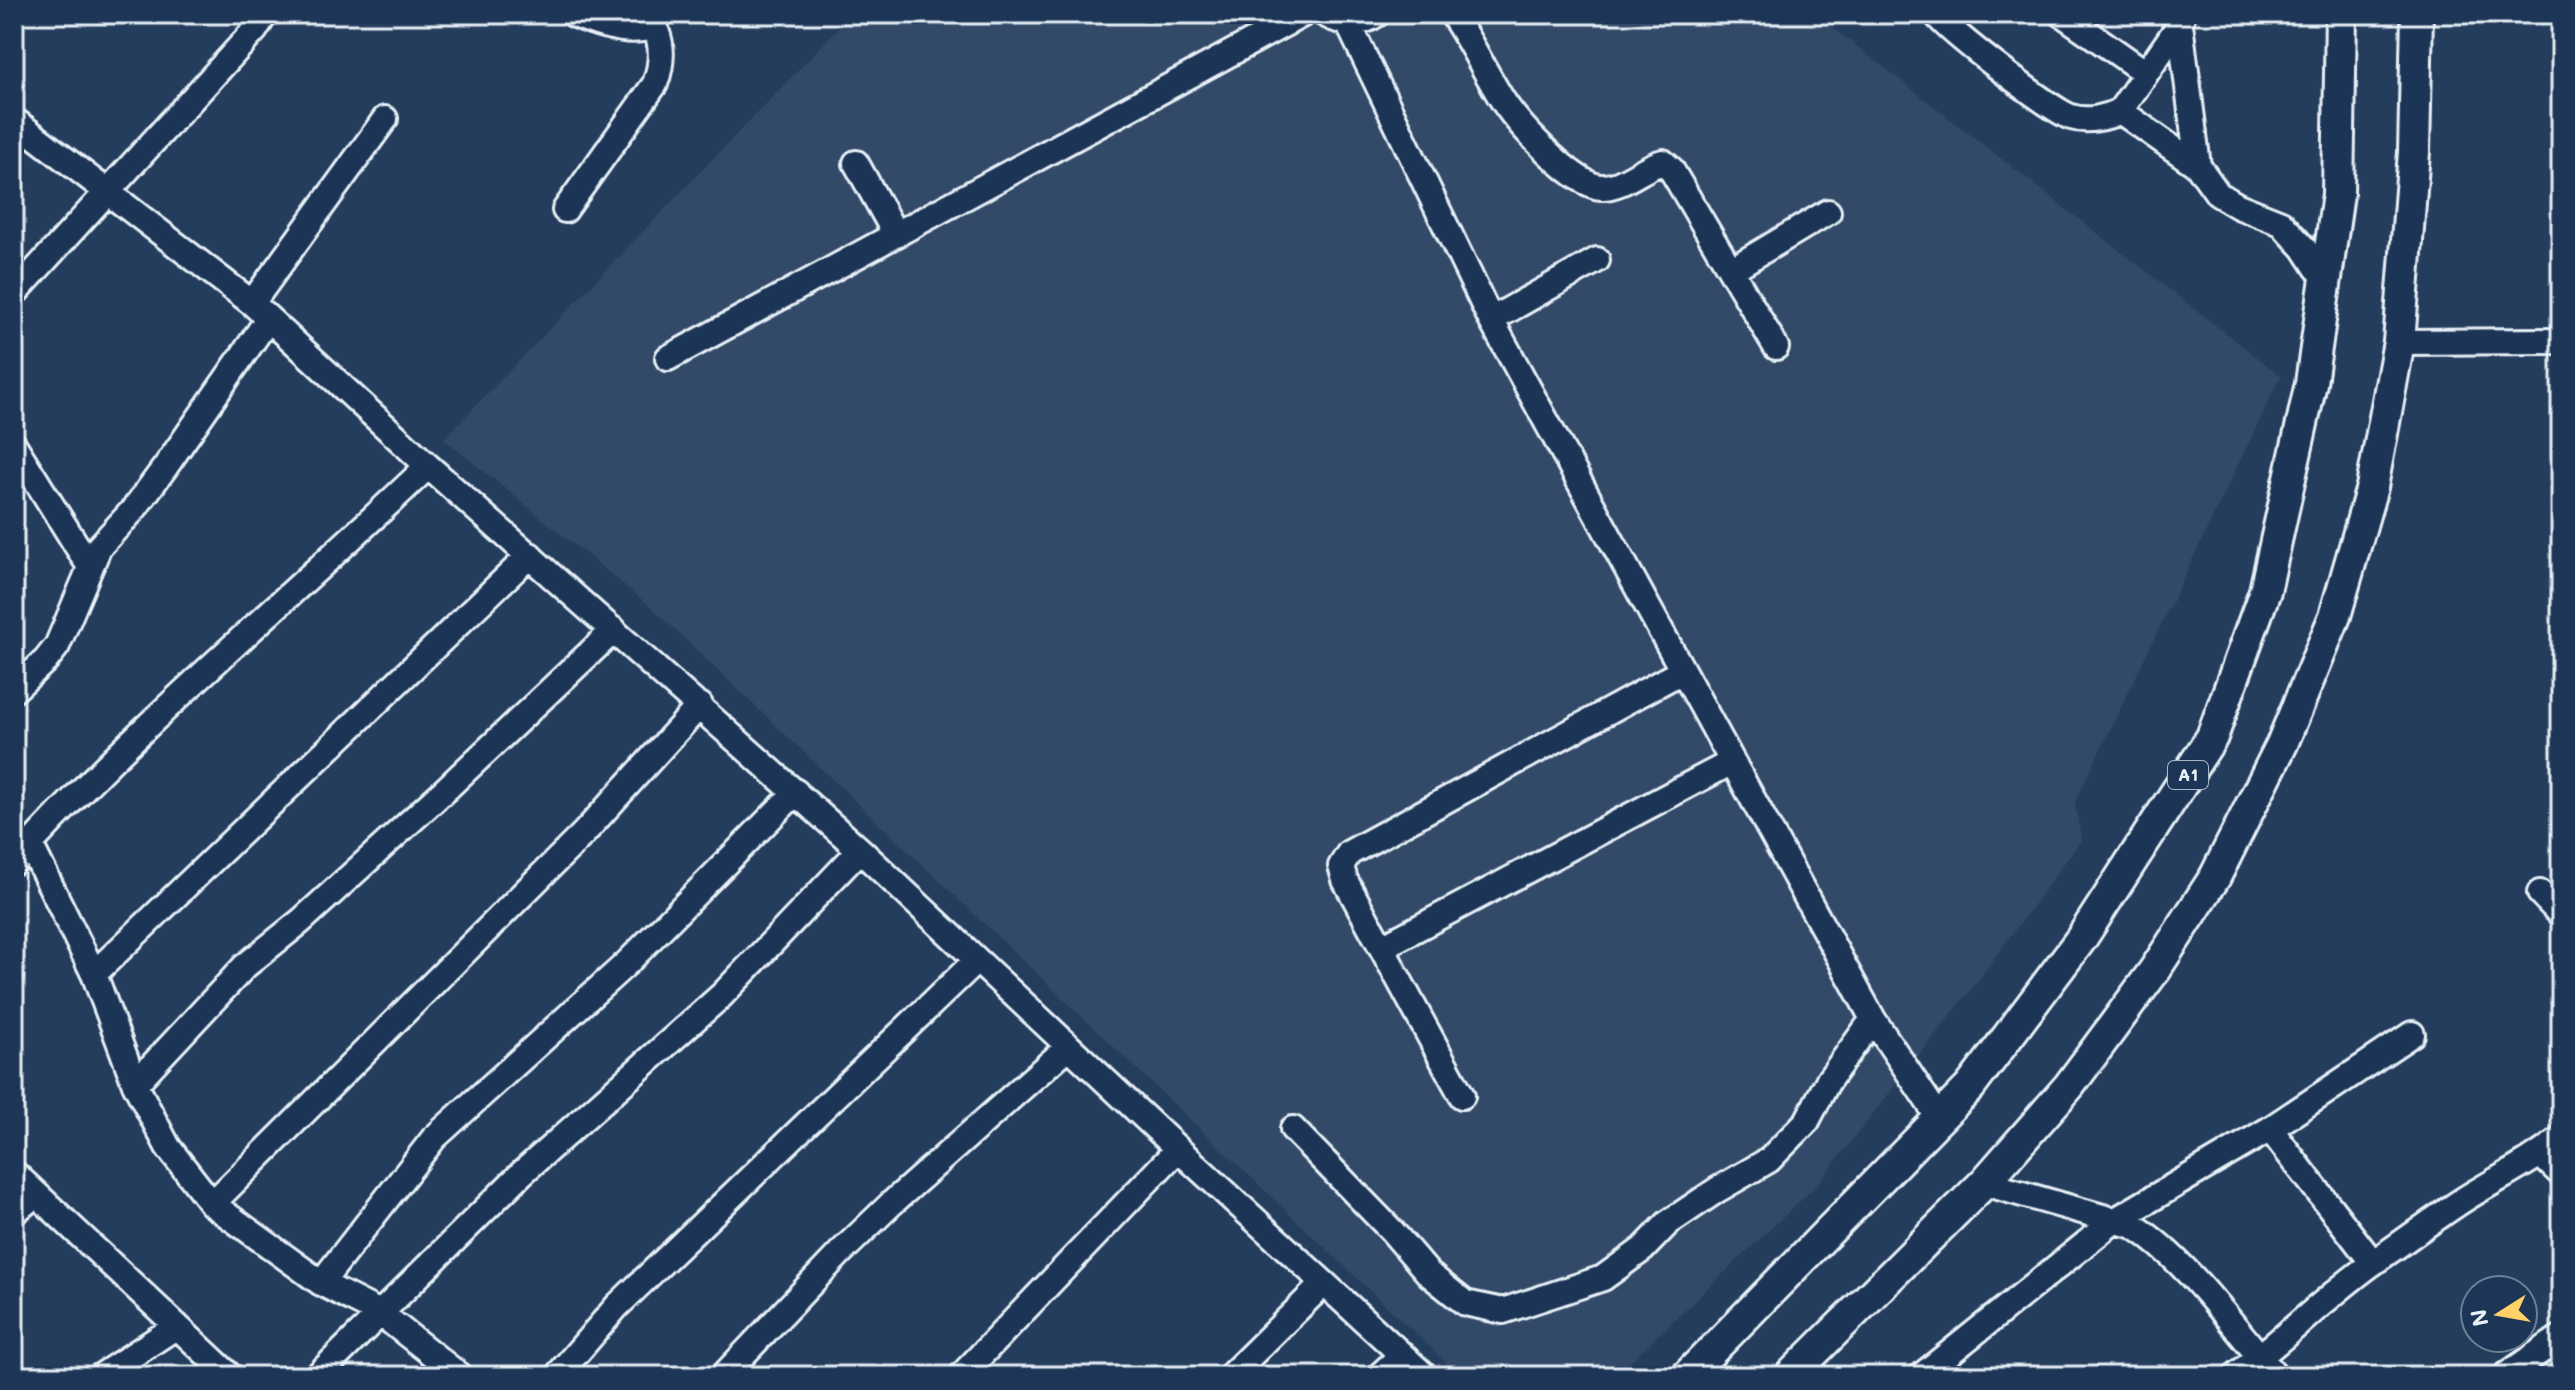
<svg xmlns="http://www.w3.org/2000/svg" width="2575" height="1390" font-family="Mali,sans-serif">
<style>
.built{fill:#334a68}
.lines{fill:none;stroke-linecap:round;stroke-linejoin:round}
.minor-casing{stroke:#e8f1f8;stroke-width:30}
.major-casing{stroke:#e8f1f8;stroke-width:36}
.minor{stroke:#1d3557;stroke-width:24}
.major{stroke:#1d3557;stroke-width:30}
.labels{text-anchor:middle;stroke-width:6;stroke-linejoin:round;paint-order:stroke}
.shield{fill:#1d3557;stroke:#abb9c8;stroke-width:2}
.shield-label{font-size:18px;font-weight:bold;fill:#e8f1f8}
</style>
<rect width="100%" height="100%" fill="#253d5d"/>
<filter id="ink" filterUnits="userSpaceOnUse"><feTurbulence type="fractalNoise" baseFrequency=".0125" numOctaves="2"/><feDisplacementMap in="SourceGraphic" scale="16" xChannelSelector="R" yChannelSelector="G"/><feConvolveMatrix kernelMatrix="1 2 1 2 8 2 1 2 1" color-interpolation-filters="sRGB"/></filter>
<g filter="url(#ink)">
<path class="built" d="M852,14H1815L2281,376L2075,802L2081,840L1976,983L1817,1185L1615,1376H1460L649,605L444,439Z"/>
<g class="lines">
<g class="minor-casing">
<path id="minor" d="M573,14C596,24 632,37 656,25
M1324,14C1342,24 1360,26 1377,14
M1452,14C1472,43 1486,75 1505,104C1520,126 1575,186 1601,187C1623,188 1642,167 1663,162L1671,169L1776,347
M1936,14C1948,31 2051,110 2071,117C2087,122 2106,118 2120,111L2198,166L2218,194L2238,206L2281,223L2304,248L2317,268L2327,274
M2062,14L2146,73
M1348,23L1491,320L1873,1019L1939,1118
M2180,24L2198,166
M2120,111L2180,24L2182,17
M14,120L252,303L428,466L860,850L1178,1149L1425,1376
M856,163L896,235
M565,210L655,84C664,59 664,33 644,14
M1731,270L1828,212
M14,294L255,30L265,14
M252,303L385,119
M1491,320L1597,260
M2399,342L2561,341
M668,358L1303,14
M14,445L90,567
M14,690L46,660L57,646L99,547L134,509L166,466L268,319
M30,844L94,974L135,1084L168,1147L212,1204L321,1283L380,1313L460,1376
M14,862C142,720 291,598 428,466
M2540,893L2561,915
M1382,947L1732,762
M94,974L530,555
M135,1084L245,966L301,921L446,789L614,630
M1462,1096L1345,880L1341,866L1349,853L1682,671
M1293,1129L1392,1231L1429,1274L1465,1303L1503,1311L1603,1278L1643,1249L1668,1223L1717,1190L1769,1160L1807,1121L1828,1081L1873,1019
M2270,1129L2373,1263
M2541,1155L2561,1174
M14,1173L230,1376
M1984,1183L2134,1226C2189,1262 2233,1327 2276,1376
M212,1204L584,833L700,705
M14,1212L35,1195
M321,1283L434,1138L627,963L796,792
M101,1376L177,1326
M317,1376L522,1173L722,995L860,850
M557,1376L617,1306L976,961
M723,1376L840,1253L892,1203L1068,1047
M961,1376L1178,1149
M1230,1376L1324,1283
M1379,1376L1402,1355
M1921,1376L2114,1221L2270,1129L2412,1034
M2235,1376C2284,1340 2327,1295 2377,1260C2406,1240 2434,1219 2463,1200C2496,1179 2531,1163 2561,1138
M2505,1376L2561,1337"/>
</g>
<g class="major-casing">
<path id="major" d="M1687,1376L1970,1087L2081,939L2212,737L2265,591L2311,383L2338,194L2341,14
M1790,1376L1984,1183L2069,1086L2154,971L2215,877L2282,744L2335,616L2372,487L2399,342L2414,152L2417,14"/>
</g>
<use href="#minor" class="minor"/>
<use href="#major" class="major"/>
</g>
</g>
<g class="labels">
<rect class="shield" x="2168" y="761" width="40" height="28" rx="6"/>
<g class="shield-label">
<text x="2188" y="781">A1</text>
</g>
</g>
<rect width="2575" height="1390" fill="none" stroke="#1d3557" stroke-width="48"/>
<rect x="24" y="24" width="2527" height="1342" fill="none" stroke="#e8f1f8" stroke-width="3" filter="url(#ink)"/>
<g transform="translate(2499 1314) rotate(259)"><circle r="38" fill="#1d3557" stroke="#6e8097" stroke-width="2"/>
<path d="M0-6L14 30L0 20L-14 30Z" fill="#ffd166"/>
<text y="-12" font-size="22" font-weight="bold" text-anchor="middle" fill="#e8f1f8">N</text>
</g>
</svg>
